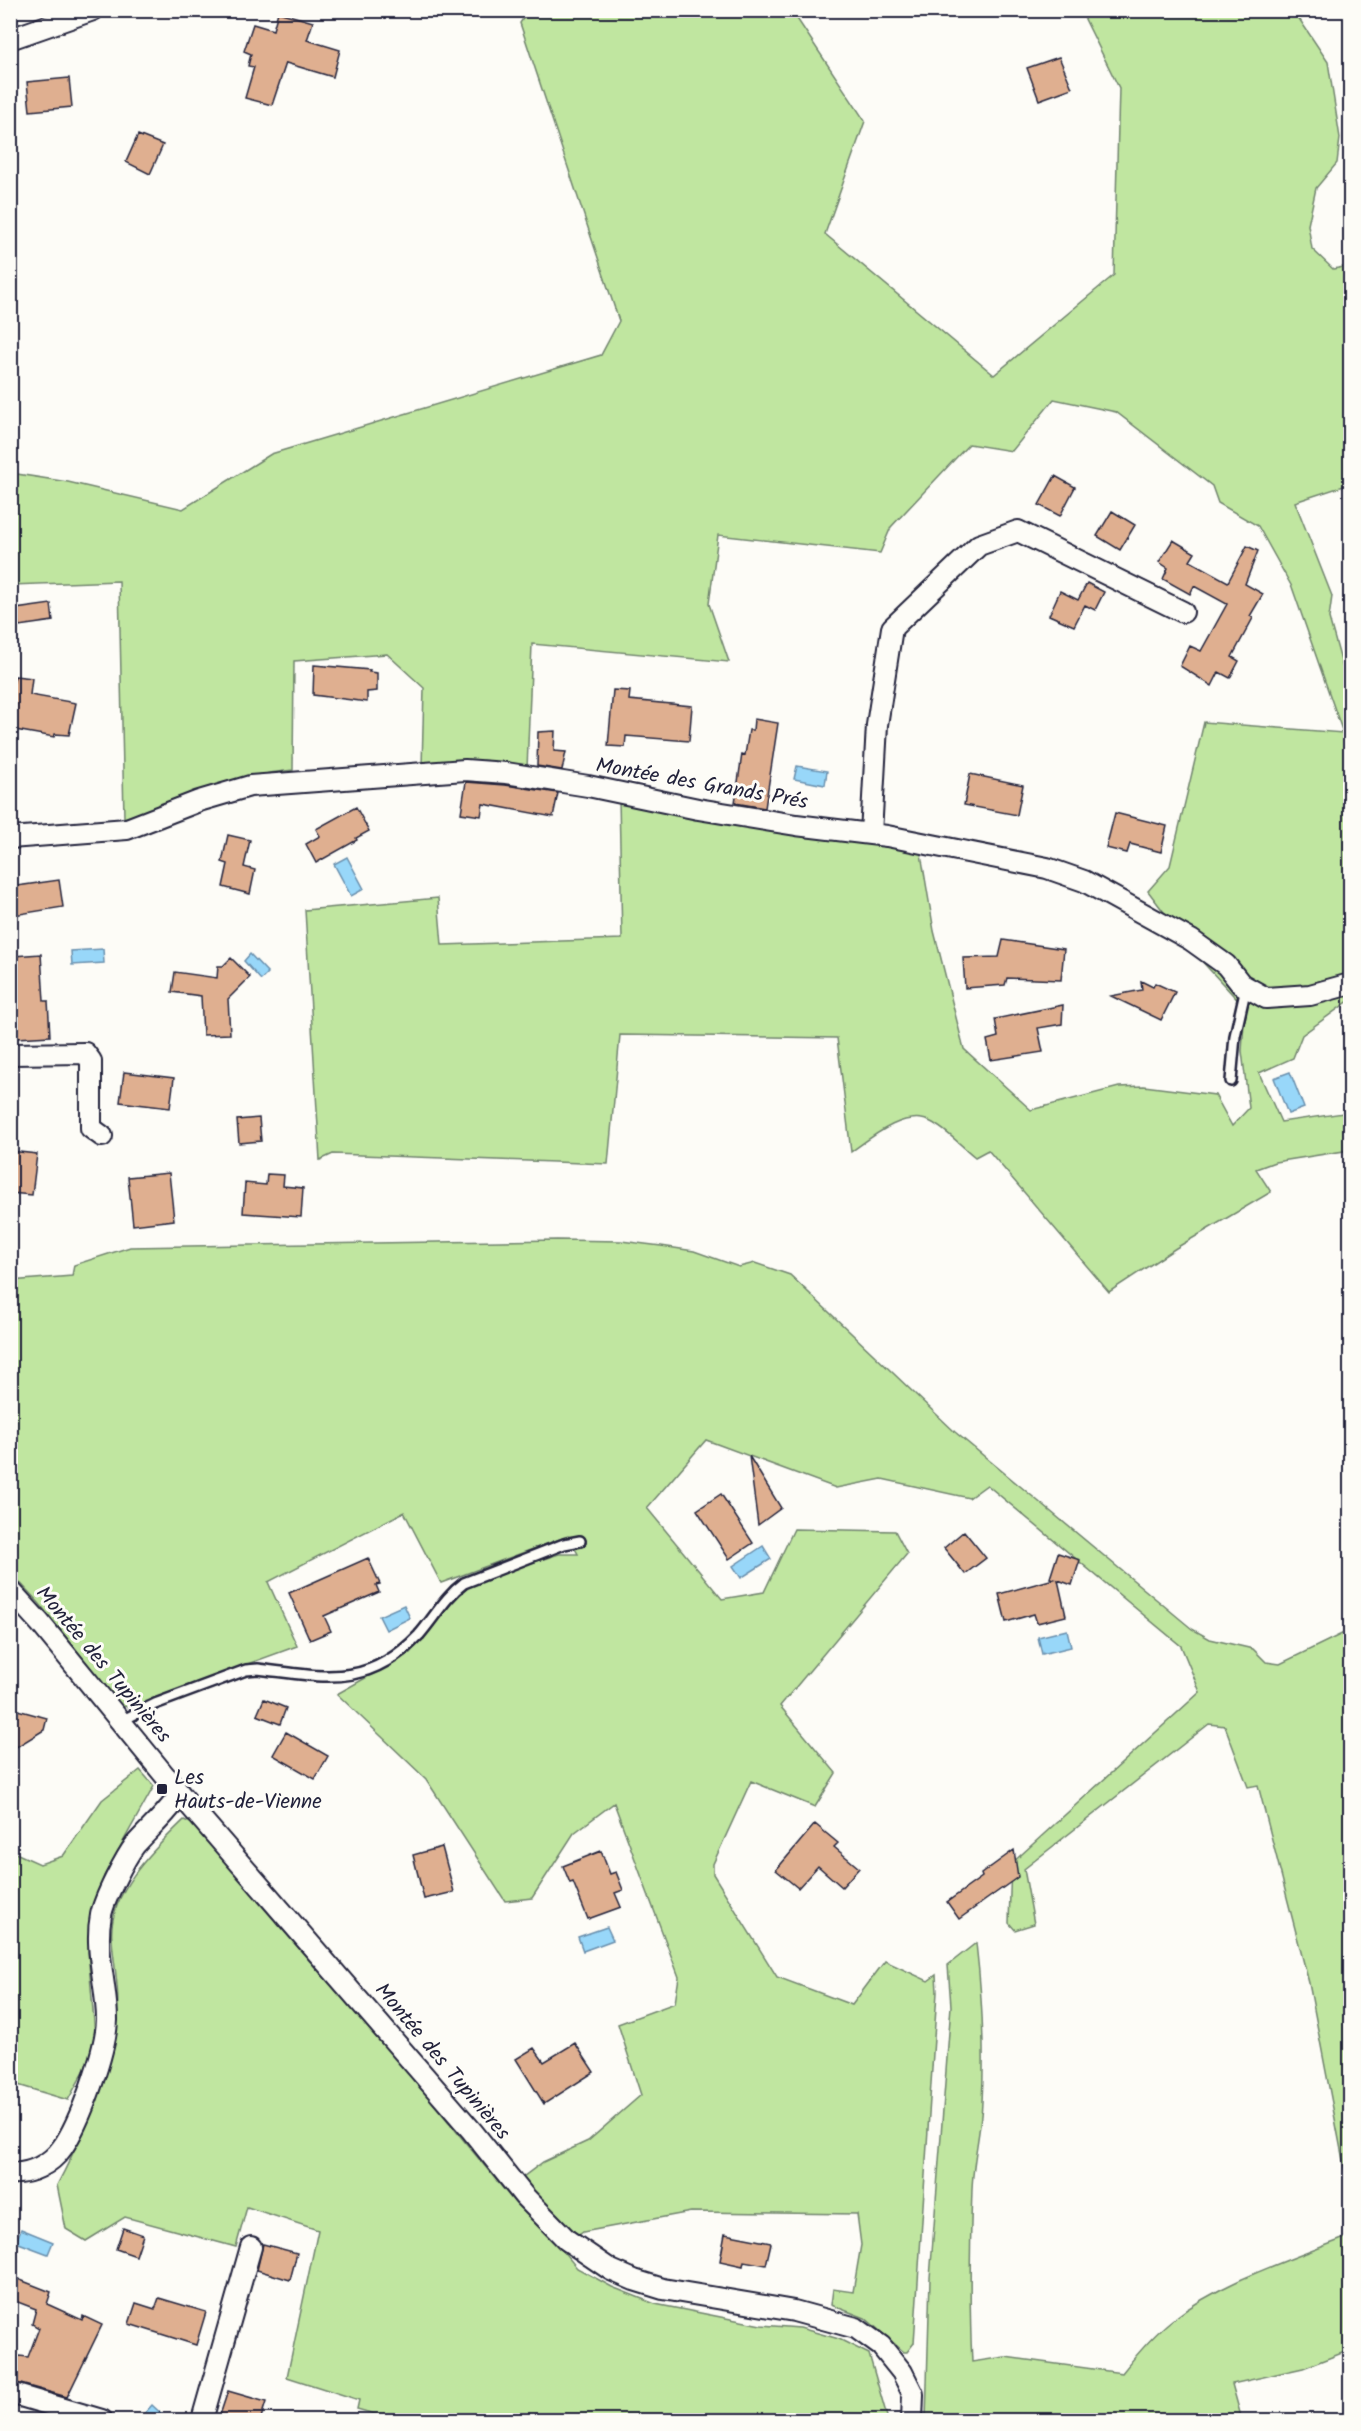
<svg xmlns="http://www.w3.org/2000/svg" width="1361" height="2431" font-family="Kalam,sans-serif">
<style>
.green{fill:#c0e6a0;stroke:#71846e;stroke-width:1.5}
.water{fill:#98d7f9;stroke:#698fad;stroke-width:1.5}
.building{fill:#dfaf90;stroke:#22223b;stroke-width:1.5}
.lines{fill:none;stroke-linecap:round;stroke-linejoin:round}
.lane-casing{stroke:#22223b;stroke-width:14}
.street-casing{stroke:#22223b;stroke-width:24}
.lane{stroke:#fdfcf7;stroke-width:9}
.street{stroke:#fdfcf7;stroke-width:20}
.poi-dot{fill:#22223b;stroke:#fdfcf7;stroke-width:2}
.labels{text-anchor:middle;stroke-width:6;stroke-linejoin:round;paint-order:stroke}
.street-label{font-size:21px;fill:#22223b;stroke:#fdfcf7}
.poi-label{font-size:21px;fill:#22223b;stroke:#fdfcf7;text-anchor:start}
</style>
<rect width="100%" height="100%" fill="#fdfcf7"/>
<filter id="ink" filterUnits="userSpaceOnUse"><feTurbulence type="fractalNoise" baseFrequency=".0167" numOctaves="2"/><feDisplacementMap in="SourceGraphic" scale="12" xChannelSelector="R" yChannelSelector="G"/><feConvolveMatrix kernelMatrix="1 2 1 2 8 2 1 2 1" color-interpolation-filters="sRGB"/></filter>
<g filter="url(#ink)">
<path class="green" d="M528,11H792L865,121L825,234L994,375L1114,275L1119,88L1081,11H1294L1328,62L1340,138L1337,163L1316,188L1308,225L1312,249L1333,269L1350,266V484L1295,502L1332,596L1329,618L1350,693V1000L1302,1035L1293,1058L1259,1073L1281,1122L1350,1112V1150L1275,1162L1256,1169L1271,1192L1176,1248L1109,1292L988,1150L975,1157C961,1146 947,1130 931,1122C906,1108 870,1138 851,1152L837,1038L620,1035L608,1164L333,1154L320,1160L305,910L438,898L442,945L622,939L619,799L920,848L934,931L964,1049L1031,1110L1119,1087L1144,1086L1215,1095L1232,1126L1249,1108L1242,1051L1245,1008L1197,956L1148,891L1170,866L1204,722L1343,733L1292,587L1258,526L1218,503L1212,486L1116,412L1054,399L1012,451L969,444L891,527L880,553L718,535L709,604L729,662L532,644L527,769L422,767L424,688L387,654L294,661L293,770L269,773L124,818L119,581L11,585L10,473L68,482L183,509L271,454L601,355L619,321L520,23Z
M557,1240L621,1241L661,1246L694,1251L739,1267L755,1263L790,1275L955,1432L1192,1629L1210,1639L1253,1649L1266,1662L1280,1664L1350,1630V2197L1309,1983L1258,1785L1248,1787L1225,1726L1209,1724L1024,1869L1034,1924L1015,1930L1009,1923L1011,1864L1200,1692L1181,1646L987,1485L969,1498L882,1479L836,1488L706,1440L647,1508L722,1599L764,1592L794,1529L895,1531L907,1554L780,1706L836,1773L815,1807L751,1781L713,1864V1874L777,1977L852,2005L885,1961L928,1981L936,1975L937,1992L914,2343L907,2352H904L865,2318L831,2305L833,2289L853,2292L861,2245L857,2214L691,2212L583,2232L575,2238L547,2211L523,2177L543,2162L588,2141L641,2095L618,2024L675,2003L679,1977L614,1803L574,1833L532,1898L505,1901L426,1779L337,1694L410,1653L461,1591L478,1580L559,1554H578L568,1536L441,1583L404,1512L268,1582L297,1646L130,1707L121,1706L39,1603L11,1573L10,1281L72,1276L74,1265L130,1247Z
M140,1770L154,1786L104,1876L93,1913L88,1952L95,2034L90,2060L68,2100L18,2085L11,2081V1851L40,1864L63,1856L102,1800Z
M184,1820L193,1824L366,2021L515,2203L552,2238L577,2268L612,2287L655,2304L761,2325L800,2328L839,2339L869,2354L888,2420H395L357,2409L359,2400L287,2377L318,2230L247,2207L236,2247L125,2217L86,2241L66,2229L57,2185C79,2145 93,2106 105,2062C109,2049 114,2035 116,2022C121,1994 114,1968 112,1940C107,1894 153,1850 184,1820Z
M976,1943C982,1996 985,2049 982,2102C981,2131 973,2160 972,2189C970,2246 969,2305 972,2362L1005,2357L1122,2373C1137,2354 1153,2335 1172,2320C1224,2280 1290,2260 1350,2236V2350L1303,2368L1232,2384L1242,2420H926L930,2278L951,2006L948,1965Z"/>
<path class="water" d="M797,766L827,771L825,785L794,779Z
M347,857L364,889L351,896L334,864Z
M103,949L104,963L72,965L71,951Z
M250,954L268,973L261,980L244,961Z
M1290,1072L1304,1108L1288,1114L1274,1078Z
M763,1546L771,1559L741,1578L733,1566Z
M404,1605L410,1618L386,1630L379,1616Z
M1067,1630L1071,1647L1042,1654L1038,1637Z
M607,1927L613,1940L583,1951L578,1937Z
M21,2229L53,2242L48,2254L16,2242Z
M152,2405L168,2420H149L143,2415Z"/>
<path class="building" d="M278,12L313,22L307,40L340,50L333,77L286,63L272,105L245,98L254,67L248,66L251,54L244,51L253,24L273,30Z
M1059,57L1072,88L1039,100L1027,68Z
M69,78L72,107L30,111L27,82Z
M138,135L163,145L150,174L126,162Z
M1055,476L1075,487L1060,516L1039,505Z
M1112,511L1135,525L1120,550L1097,536Z
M1173,540L1195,553L1190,561L1228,582L1247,546L1258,551L1245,584L1263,594L1250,616L1253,618L1232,657L1239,661L1230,678L1219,672L1212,686L1180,666L1190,646L1201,651L1227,604L1194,586L1190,594L1163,579L1168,568L1159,562Z
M1087,583L1104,592L1095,610L1085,605L1074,626L1049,615L1060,591L1078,600Z
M51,604L53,621L19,626L16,609Z
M314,665L370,670L369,672L377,673V691L367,692V702L313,695Z
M15,676L32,678L30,695L76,703L69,735L55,734L54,737L10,729V698Z
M613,690L630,691L629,700L692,706L689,741L626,736L625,747L608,746Z
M754,719L778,723L765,808L735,803L742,754L745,755L749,730H753Z
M555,731L554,751L566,752L562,770L537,766L538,732Z
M970,774L1023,785L1017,815L964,805Z
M466,782L505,785L558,793L553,817L483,804L481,816L461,813Z
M356,807L369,831L356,838L357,840L316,863L306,844L320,836L316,829Z
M1115,813L1167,826L1161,852L1130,844L1127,853L1106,848Z
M228,835L250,840L244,867L255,870L250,894L223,887L228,864L222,862Z
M59,880L63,907L14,915L13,909H10V887Z
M1003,940L1064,949L1061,980L1007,978L1005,985L965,988L963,958L999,957Z
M41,954L44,1001H48L50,1036L17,1038L15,1004H11L10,987V983H15L13,956Z
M231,958L250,977L228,999L230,1034L203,1035L201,996L172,992L175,972L217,978L218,966H223Z
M1141,981L1153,987L1155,983L1175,992L1161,1020L1111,996L1142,990Z
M1063,1005L1062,1024L1038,1028L1043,1052L991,1060L987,1040L998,1037L995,1019Z
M124,1072L174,1078L170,1108L120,1102Z
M259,1118L261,1141L239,1143L237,1120Z
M10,1151L37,1154L32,1195L10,1193Z
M169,1173L174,1220L133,1225L128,1177Z
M267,1174L284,1175L283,1186L303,1188L301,1217L243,1213L245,1183L266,1185Z
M749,1456L781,1508L758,1525Z
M721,1494L753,1543L729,1559L697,1510Z
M964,1531L986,1558L965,1574L944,1548Z
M1058,1553L1080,1560L1072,1585L1058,1580L1066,1616L1037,1623L1034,1614L1006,1622L999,1594L1054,1579L1050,1578Z
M368,1558L380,1584L376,1585L379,1592L324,1616L331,1631L310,1640L289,1593Z
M264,1699L286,1708L280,1724L257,1715Z
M10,1708L47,1718L44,1730L10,1751Z
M286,1732L328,1756L315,1779L273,1755Z
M815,1824L838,1843L834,1847L859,1868L842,1887L818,1866L798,1888L776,1870Z
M442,1847L454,1892L424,1899L413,1855Z
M1014,1850L1018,1877L959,1919L947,1902L982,1877L981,1874Z
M601,1851L610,1874L616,1872L623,1890L615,1893L621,1907L588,1919L573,1882L570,1883L563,1866Z
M575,2043L594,2072L544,2104L516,2059L534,2048L544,2062Z
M123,2228L143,2235L136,2256L116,2249Z
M725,2234L771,2243L766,2265L744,2261L743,2266L720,2261Z
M263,2244L297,2253L290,2280L257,2270Z
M10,2276L51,2292L47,2304L82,2320L83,2316L102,2325L67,2397L10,2381V2355L28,2357L39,2328L32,2324L36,2309L10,2299Z
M159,2298L206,2312L196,2345L129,2324L136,2303L155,2309Z
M228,2391L266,2402L260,2421H239L220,2415Z"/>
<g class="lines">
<g class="lane-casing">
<path id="lane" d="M1231,1081L1235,1036L1246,987
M121,1721L155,1704L246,1670L258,1669C325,1677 367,1689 419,1635C434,1618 445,1597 464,1583L564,1544L580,1541"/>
</g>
<g class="street-casing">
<path id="street" d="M10,39L93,10
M871,834L877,725L892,628L979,545L1018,531L1183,612
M10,838L127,829L199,801L250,786L465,770L506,773L588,786L698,809L796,825L887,836L1047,868L1084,881L1191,940L1226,965L1241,984L1266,998L1310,995L1350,984
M10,1054L85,1053L91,1061V1128L102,1136
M10,1590L40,1623L180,1794L472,2131L524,2196L567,2240L611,2270L634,2280L663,2289L794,2311L856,2328L881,2346L902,2372L913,2394L912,2420
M10,2173C30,2175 51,2164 62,2148C80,2123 106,2051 107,2020C107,1985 94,1950 101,1915C104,1899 125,1858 135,1845C150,1828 168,1813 180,1794
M10,2393L102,2420
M202,2420L251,2247"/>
</g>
<use href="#lane" class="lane"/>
<use href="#street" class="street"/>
</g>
</g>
<rect class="poi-dot" x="156" y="1783" width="12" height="12" rx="3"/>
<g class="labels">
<g class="street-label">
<text transform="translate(702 783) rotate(10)" y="7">Montée des Grands Prés</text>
<text transform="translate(104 1664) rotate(50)" y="7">Montée des Tupinières</text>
<text transform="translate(443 2061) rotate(50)" y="7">Montée des Tupinières</text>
</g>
<g class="poi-label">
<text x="174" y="1784">Les<tspan x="174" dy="24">Hauts-de-Vienne</tspan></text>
</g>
</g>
<rect width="1361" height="2431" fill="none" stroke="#fdfcf7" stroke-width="36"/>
<rect x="18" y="18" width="1325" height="2395" fill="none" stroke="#22223b" stroke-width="2" filter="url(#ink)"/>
</svg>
